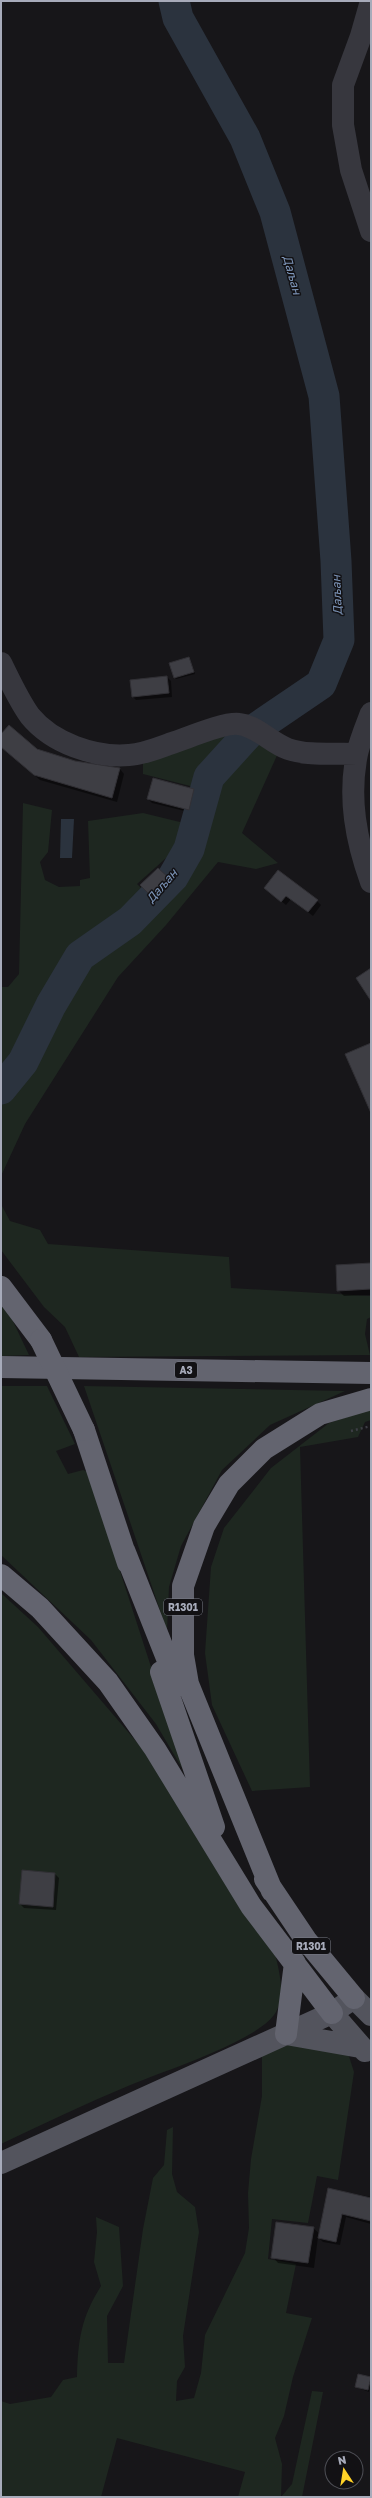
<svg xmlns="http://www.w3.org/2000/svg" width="372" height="2498" font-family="'Golos Text',sans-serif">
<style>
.green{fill:#1e2720;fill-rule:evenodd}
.water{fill:#2b333e}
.shadow{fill:#0007}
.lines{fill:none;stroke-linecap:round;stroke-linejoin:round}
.river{stroke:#2b333e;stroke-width:31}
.building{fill:#3e3e44;stroke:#313035}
.path{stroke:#3d3e45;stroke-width:2.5;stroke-dasharray:2 3;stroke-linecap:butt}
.minor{stroke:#37373e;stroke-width:22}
.major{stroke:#53545d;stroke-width:22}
.highway{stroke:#63646f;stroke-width:22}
.highway-bridge{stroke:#63646f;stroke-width:22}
.labels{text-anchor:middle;stroke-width:3;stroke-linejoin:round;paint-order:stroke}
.shield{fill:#121114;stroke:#7a7d88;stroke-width:1}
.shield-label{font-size:10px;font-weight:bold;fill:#a7abba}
.water-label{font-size:12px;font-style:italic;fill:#7c94b7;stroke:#121114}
</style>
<rect width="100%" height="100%" fill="#171619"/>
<path class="green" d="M229,730L279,751L242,833L278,863L256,869L218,862L166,925L118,977L25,1124L1,1176V987H8L19,974L23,803L52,810L48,852L40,862L45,880L59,887L80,886V880L90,878L88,821L143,813L184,823L190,821L198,788L143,774V762ZM175,850L189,862L174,884L156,903L137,884Z
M1,1196L2,1206L10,1221L40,1230L48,1244L229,1257L231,1288L371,1296V1317L367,1319L365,1334L370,1355L79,1357L65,1327L44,1307L1,1250Z
M1,1304L11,1317L29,1355L1,1356Z
M1,1386H47L75,1444L56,1451L68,1474L83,1470L88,1472L186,1775L156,1724L91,1640L1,1555Z
M84,1386L345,1391L270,1425L222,1470L181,1546L169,1587L167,1631Z
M371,1409V1420L365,1422L358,1437L300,1447L310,1787L252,1791L212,1705L205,1653L211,1567L224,1528L271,1468L329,1423Z
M1,1593L38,1627L141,1747L275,1953C279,1972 287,1997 274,2015C253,2043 163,2071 128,2086C85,2104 43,2124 1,2144Z
M289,2041L347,2050L354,2072L338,2180L317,2176L308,2223L272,2219L268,2259L296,2264L286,2313L312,2318L293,2377L284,2416L275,2438L282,2464L281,2497L292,2484L312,2391L323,2392L302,2497H238L245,2472L117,2438L101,2497H1V2401L10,2404L51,2397L63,2380L77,2377C78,2340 81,2318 101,2286L94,2262L97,2232L96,2217L119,2227L123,2286L107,2316L108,2363H124L143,2229L153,2178L164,2165L167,2130L173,2127L172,2174L177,2192L195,2207L199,2232L183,2336L185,2367L177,2381L176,2401L194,2398L201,2373L205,2335L245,2253L249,2228L248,2193L251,2159L262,2096V2055Z"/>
<path class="water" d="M61,819H74L72,858H60Z"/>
<path class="shadow" d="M189,658L195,674L176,679L175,677Z
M167,677L171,681L172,697L136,700L132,696Z
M1,735L74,762L120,769L124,774L117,802L40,780L1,746Z
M154,780L194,790L198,794L193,813L152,803L148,799Z
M158,869L172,883L156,899L142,885Z
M265,888L317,901L321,905L313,916L291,899L286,905Z
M371,1264V1295L344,1296L338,1290Z
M23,1871L55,1874L59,1878L56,1910L24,1908L20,1904Z
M329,2189L371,2197V2224L346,2217L340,2245L323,2242L318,2237L314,2268L278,2263L273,2257L313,2228L320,2234Z
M371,2378L369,2392L356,2387L370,2378Z"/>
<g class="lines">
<path class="river" d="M1,1089L23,1062L51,1005L80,956L130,921L173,877L189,849L209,777L249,733L321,684L339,640L336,561L324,396L275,212L245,138L178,18L174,1"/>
</g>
<path class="building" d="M189,657L194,672L174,678L169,663Z
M167,676L169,693L132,697L130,680Z
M9,725L37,749L75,761L120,768L112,798L34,775L1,747V734Z
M153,778L194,789L189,810L147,799Z
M158,868L169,878L151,896L140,885Z
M278,870L318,900L308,912L286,896L281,902L264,888Z
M371,968V1001L356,978Z
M371,1043V1113L345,1054Z
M371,1263V1289L337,1291L336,1265Z
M22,1870L55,1873L53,1907L19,1904Z
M328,2188L371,2198V2221L342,2214L336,2242L318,2238Z
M276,2222L314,2227L308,2263L271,2258Z
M358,2374L371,2377L368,2390L355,2387Z"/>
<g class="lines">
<path class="path" d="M351,1431L371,1426"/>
<path class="minor" d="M371,1L361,36L343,85V125L351,170L371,231
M1,663C10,681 19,701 30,716C52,743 95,758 129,755C145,754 160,747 175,742C190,737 225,722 239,724C257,726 271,743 288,749C308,756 335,753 357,754
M371,713C366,726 360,740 357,754C348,798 356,840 371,882"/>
<path class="major" d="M332,2013L365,2051
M286,2034L360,2047
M1,2163L332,2013L354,1998L371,2015"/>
<path class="highway" d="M1,1287L41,1340
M1,1367L371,1373
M84,1430L128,1563
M124,1550L178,1686
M1,1575L40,1608L108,1682L155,1749L251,1906L332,2013
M161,1672L214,1827
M265,1879L306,1940L354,1998
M272,1891L188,1684L183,1655V1586L204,1526L229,1484L264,1449L320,1414L371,1399
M286,2034L295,1963"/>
<path class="highway-bridge" d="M41,1340L84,1430"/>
</g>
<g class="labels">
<g class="shield">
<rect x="175" y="1362" width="22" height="16" rx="3"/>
<rect x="164" y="1599" width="38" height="16" rx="3"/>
<rect x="292" y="1938" width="38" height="16" rx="3"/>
</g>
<g class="shield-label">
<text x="186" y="1374">A3</text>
<text x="183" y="1611">R1301</text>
<text x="311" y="1950">R1301</text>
</g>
<g class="water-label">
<text transform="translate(292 275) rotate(75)" y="4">Даљан</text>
<text transform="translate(337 595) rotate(-92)" y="4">Даљан</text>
<text transform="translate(162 886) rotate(-49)" y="4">Даљан</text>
</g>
</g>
<rect width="372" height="2498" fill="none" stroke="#a7abba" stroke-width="4"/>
<g transform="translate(344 2470) rotate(348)"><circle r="19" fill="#121114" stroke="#4e4f56"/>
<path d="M0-3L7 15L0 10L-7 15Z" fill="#ffd228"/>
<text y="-6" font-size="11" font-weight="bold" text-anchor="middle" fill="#a7abba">N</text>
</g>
</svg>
